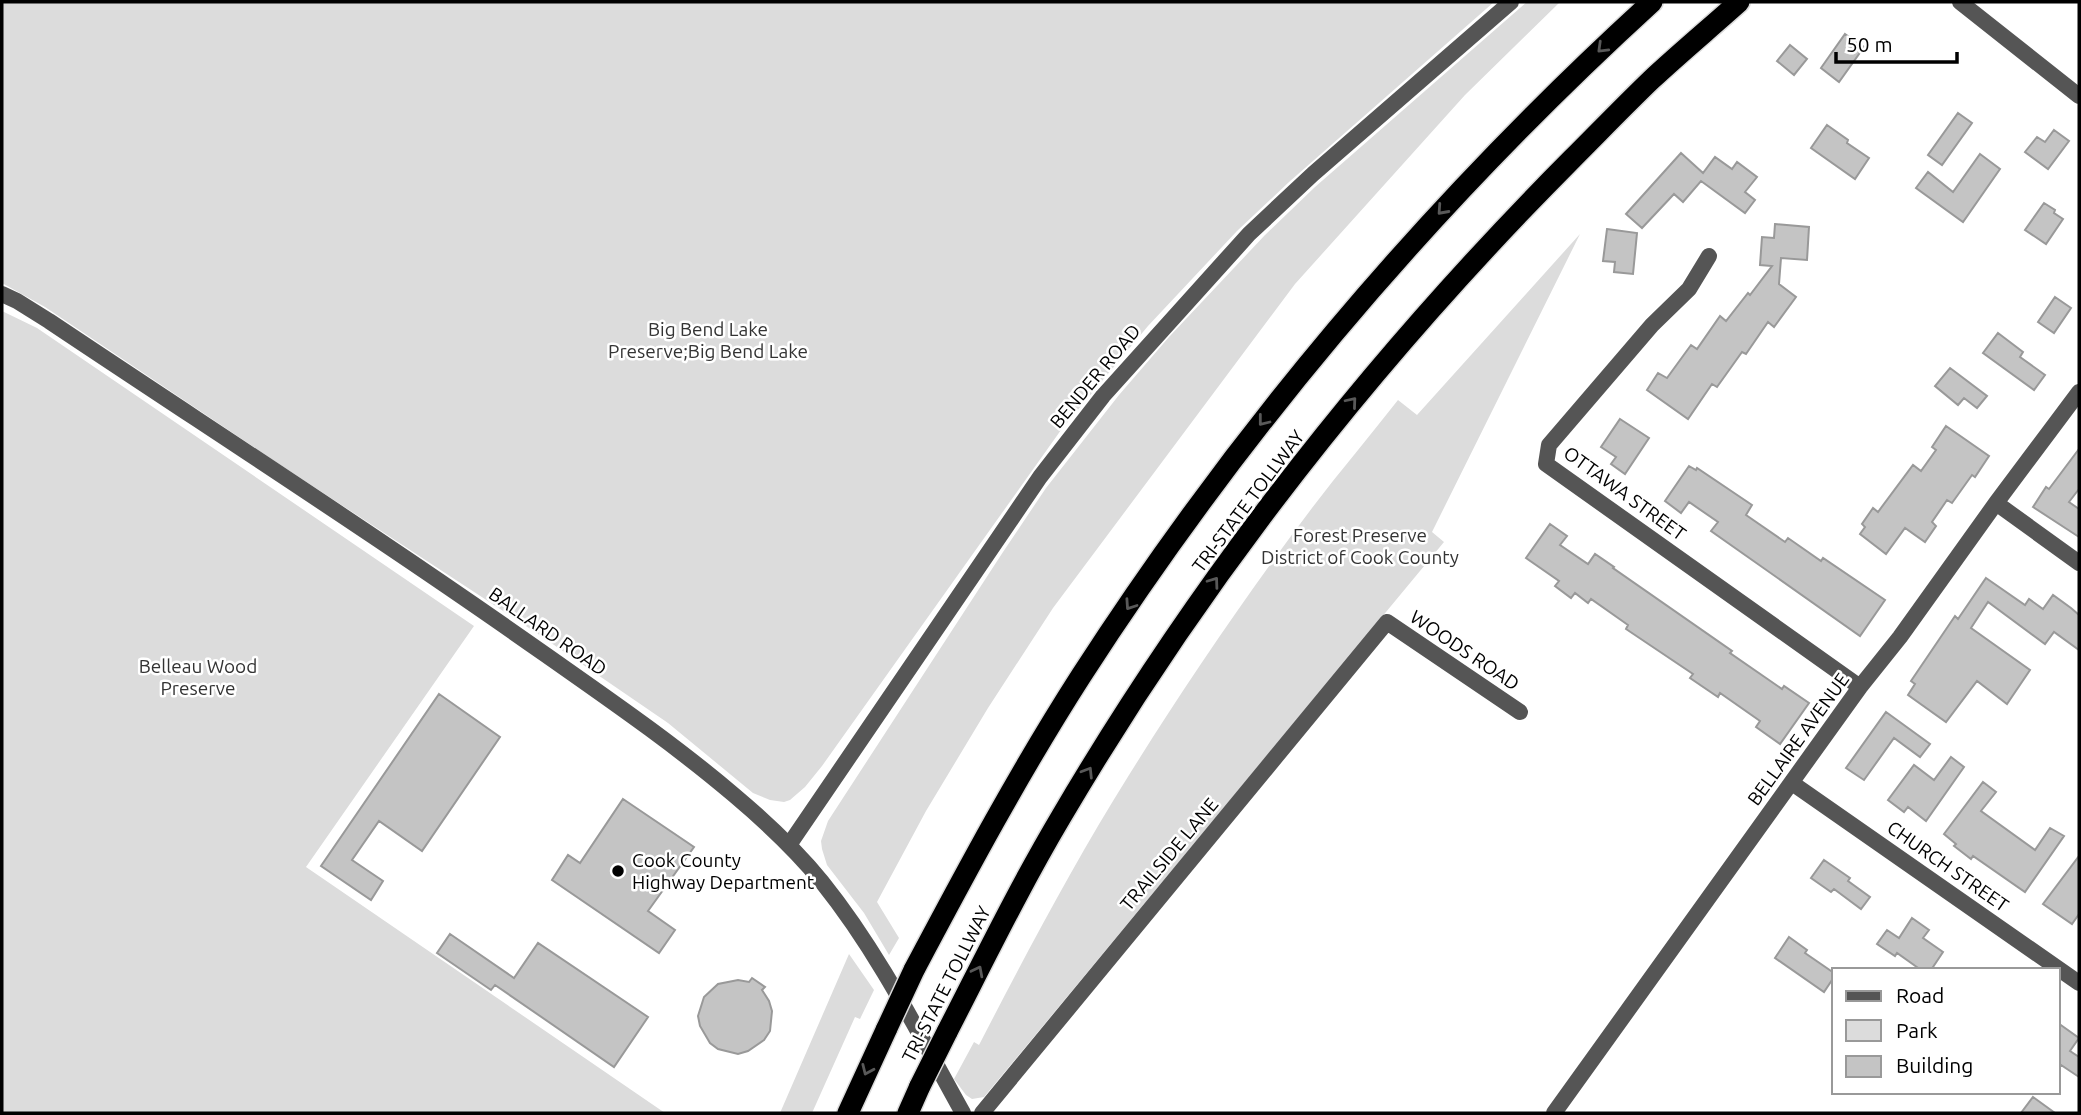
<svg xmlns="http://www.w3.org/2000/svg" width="2081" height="1115" font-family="Ubuntu,sans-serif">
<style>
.green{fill:#dcdcdc}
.building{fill:#c4c4c4;stroke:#999;stroke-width:2}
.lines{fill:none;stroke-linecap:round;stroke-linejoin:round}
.highway-casing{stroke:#dbdbdb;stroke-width:24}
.minor{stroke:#555;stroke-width:16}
.highway{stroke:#000;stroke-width:21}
.highway-bridge-casing{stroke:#dbdbdb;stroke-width:24;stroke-linecap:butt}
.highway-bridge{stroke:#000;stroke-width:21}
.oneway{stroke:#595959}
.poi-dot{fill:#000;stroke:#fff;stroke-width:2.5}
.labels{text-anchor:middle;stroke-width:5;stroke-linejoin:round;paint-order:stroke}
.park-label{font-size:19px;fill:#333;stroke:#fff}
.street-label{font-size:19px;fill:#000;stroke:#fff}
.poi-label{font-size:19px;fill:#000;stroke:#fff;text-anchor:start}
</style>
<rect width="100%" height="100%" fill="#fff"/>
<path class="green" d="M2,2H1494L1289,182L1237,231L1148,326L1061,430L822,766L805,787L790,800L784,802L770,800L753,793L668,723L538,634L273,460L45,307L2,283Z
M1527,2H1560L1465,95L1295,284L1053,608L988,708L926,811L877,902L899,938L889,955L864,913L827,865L822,849L821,841L828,821L1003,552L1046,488L1119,395L1169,337L1265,235L1315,187Z
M1580,234L1432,532L1444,542L984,1097L972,1099L966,1095L954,1079L974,1042L979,1045C1026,954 1074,863 1129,775C1186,684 1247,594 1312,508C1340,471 1370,436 1398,400L1417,415Z
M2,311L37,328L474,626L306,867L665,1113H2Z
M849,954L874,990L860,1019L855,1017L812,1113H780Z"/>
<path class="building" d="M1845,34L1864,47L1839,82L1821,68Z
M1790,45L1807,59L1794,75L1777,61Z
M1958,113L1972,123L1942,165L1928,155Z
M1827,125L1848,140L1847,143L1869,158L1855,179L1811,148Z
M2054,130L2069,141L2048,169L2025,152L2037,137L2045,142Z
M1681,153L1703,173L1715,157L1732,169L1737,162L1757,177L1745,192L1755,200L1745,213L1701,181L1683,202L1674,194L1642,228L1626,214Z
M1980,154L2000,169L1963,222L1916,188L1928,172L1953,192Z
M2044,203L2055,210L2054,213L2063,219L2046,244L2025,230Z
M1775,224L1809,227L1807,260L1781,258L1779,284L1796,297L1774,327L1768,322L1746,354L1742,352L1717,387L1712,384L1688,419L1647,390L1658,373L1667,378L1691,345L1697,349L1720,316L1726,321L1748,293L1750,295L1772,266L1760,265L1762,237L1774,238Z
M1607,229L1637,233L1633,274L1614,272L1615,262L1603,261Z
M2055,297L2071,308L2054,333L2038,322Z
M1998,333L2023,352L2020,357L2045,375L2034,390L1983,353Z
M1950,368L1987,396L1977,408L1964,398L1958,405L1935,386Z
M1620,419L1649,438L1625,474L1611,464L1616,457L1601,447Z
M1946,426L1989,456L1975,477L1972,475L1952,503L1947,500L1932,522L1936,526L1925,542L1905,528L1886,554L1860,534L1865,527L1862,524L1873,508L1878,512L1913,465L1921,471L1936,450L1932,447Z
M2079,449V489L2069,502L2079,509V537L2033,507L2046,487L2049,489Z
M1689,466L1696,470L1697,468L1752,505L1746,515L1785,542L1788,538L1821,561L1823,558L1885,600L1860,636L1711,531L1718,522L1689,502L1681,513L1665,501Z
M1550,524L1567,536L1560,545L1588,564L1595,554L1614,567L1613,568L1732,651L1730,653L1782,689L1784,686L1809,703L1780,744L1756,727L1760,721L1720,693L1718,697L1690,678L1693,674L1626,629L1628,625L1591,599L1588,603L1575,593L1571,598L1555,586L1559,581L1526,558Z
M1986,578L2025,605L2029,599L2043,609L2053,595L2071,608L2079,615V650L2054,632L2045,644L1988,602L1971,628L2030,670L2007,704L1977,681L1946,722L1908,695L1915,684L1911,681L1955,616L1958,619Z
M439,694L500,737L422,851L379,821L352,860L383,881L371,900L321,866Z
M1886,712L1930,744L1920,757L1894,738L1864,780L1846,768Z
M1951,757L1964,767L1926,821L1908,807L1904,812L1888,800L1914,765L1934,780Z
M1983,782L1996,792L1981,811L2035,850L2050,828L2064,836L2025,892L1973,856L1971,859L1954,846L1956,844L1944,834Z
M623,799L694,847L648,911L675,930L659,953L552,880L568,855L580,863Z
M2079,856V914L2072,924L2043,904Z
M1824,860L1850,878L1848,881L1870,897L1861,909L1834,889L1831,892L1811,878Z
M1912,918L1929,930L1923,938L1943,952L1931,970H1921L1897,953L1895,956L1877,944L1887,930L1899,938Z
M450,934L514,978L538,943L648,1017L614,1067L495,985L491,990L437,953Z
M1789,937L1807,950L1805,953L1834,973V977L1824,992L1775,958Z
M752,978L765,987L762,990L769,1001L772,1011L770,1031L764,1040L748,1051L738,1054L718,1049L710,1043L700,1026L698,1016L704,997L718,984L738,980L749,982Z
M2058,1023L2079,1038L2070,1051L2079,1057V1077L2061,1065L2058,1068Z
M2033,1097L2055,1113H2021Z"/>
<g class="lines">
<g class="highway-casing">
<path id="highway" d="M914,970C967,870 1020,771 1081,676C1241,428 1434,201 1652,2
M947,1032C984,960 1020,886 1061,817C1202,577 1376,356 1572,159C1598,133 1624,106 1651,80C1680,53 1710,28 1739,2
M848,1113L887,1028
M908,1113L920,1086"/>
</g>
<path class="minor" d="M1960,2L2079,96
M1709,256L1689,289L1652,325L1549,445L1546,464L1860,687
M2,294L17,301L49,321C215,432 383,540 546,655C610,700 674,744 734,795C766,822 796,850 822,882C879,953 919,1034 963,1113
M1996,503L2079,563
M1792,783L2079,983
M789,845L1040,477L1103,396L1249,234L1313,174L1511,2
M982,1113L1387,622L1520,712
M1554,1113L1860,687L1900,637L1996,503L2079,392"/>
<use href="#highway" class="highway"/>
<g class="highway-bridge-casing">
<path id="highway-bridge" d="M887,1028L914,970
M920,1086L947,1032"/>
</g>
<use href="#highway-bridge" class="highway-bridge"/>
</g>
<defs><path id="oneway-chevron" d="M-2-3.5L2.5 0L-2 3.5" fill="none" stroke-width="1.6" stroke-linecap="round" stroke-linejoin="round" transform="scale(1.75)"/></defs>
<g class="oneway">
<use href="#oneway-chevron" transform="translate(1602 48) rotate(136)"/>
<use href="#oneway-chevron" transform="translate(1442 210) rotate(132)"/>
<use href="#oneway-chevron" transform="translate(1352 402) rotate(-50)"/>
<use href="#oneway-chevron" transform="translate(1263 421) rotate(128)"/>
<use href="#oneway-chevron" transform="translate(1214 582) rotate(-54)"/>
<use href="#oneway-chevron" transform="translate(1130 605) rotate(124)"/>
<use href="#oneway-chevron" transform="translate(1088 772) rotate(-58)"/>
<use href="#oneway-chevron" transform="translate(978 971) rotate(-63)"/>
<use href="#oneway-chevron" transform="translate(867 1070) rotate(114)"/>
</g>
<circle class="poi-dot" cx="618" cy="871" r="7"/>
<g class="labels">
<g class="park-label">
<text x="708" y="336">Big Bend Lake<tspan x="708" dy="22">Preserve;Big Bend Lake</tspan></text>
<text x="1360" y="542">Forest Preserve<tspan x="1360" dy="22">District of Cook County</tspan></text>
<text x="198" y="673">Belleau Wood<tspan x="198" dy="22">Preserve</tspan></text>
</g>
<g class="street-label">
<text transform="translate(1095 376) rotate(-50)" y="7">BENDER ROAD</text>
<text transform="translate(1625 493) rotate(36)" y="7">OTTAWA STREET</text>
<text transform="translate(1248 501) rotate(-53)" y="7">TRI-STATE TOLLWAY</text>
<text transform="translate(548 631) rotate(35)" y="7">BALLARD ROAD</text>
<text transform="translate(1465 650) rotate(34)" y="7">WOODS ROAD</text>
<text transform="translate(1798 739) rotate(-54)" y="7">BELLAIRE AVENUE</text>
<text transform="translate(1169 854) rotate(-50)" y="7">TRAILSIDE LANE</text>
<text transform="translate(1948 866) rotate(35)" y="7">CHURCH STREET</text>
<text transform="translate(946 984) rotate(-63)" y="7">TRI-STATE TOLLWAY</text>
</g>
<g class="poi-label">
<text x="632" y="867">Cook County<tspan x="632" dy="22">Highway Department</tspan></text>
</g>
</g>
<rect width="2081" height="1115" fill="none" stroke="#000000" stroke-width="7"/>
<rect x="1832" y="968" width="228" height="126" fill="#ffffff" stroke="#999999" stroke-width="2"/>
<rect x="1846" y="991" width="35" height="10" fill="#555555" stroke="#999999" stroke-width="2"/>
<text x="1896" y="1003" font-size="21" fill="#000000">Road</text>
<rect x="1846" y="1020" width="35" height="21" fill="#dcdcdc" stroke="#999999" stroke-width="2"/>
<text x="1896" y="1038" font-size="21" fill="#000000">Park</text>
<rect x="1846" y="1056" width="35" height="21" fill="#c4c4c4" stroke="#999999" stroke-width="2"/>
<text x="1896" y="1073" font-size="21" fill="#000000">Building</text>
<path d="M1836 52v10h121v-10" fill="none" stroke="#000000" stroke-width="3.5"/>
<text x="1846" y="52" font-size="21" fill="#000000" stroke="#ffffff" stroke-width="5" paint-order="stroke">50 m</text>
</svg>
